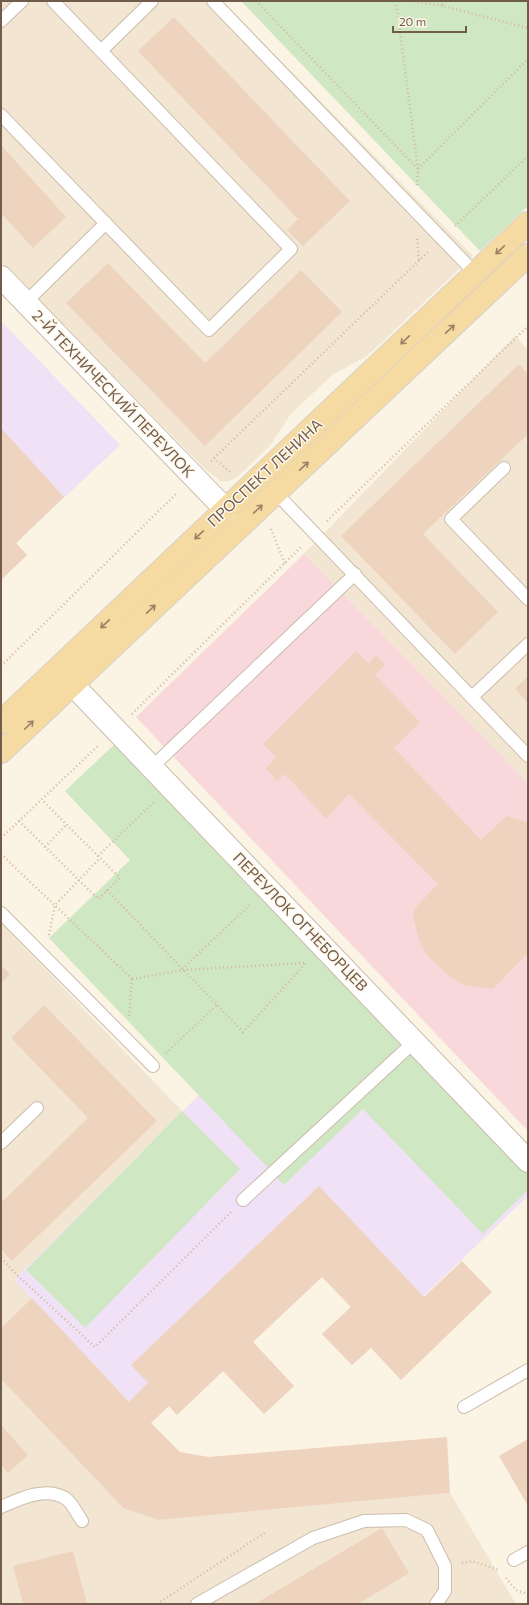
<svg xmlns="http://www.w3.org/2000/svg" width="529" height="1605" font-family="Commissioner,sans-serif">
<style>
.residential{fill:#f2e6d3}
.education{fill:#f0e1f7}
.medical{fill:#f8d8da}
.green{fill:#d0e7c4}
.building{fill:#eed4be}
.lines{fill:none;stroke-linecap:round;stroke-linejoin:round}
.service-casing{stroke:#cbbcac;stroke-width:14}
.minor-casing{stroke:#cbbcac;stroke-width:24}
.primary-casing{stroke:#d7d1cd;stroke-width:24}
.path{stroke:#d3b8a1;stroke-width:2.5;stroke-dasharray:1 3;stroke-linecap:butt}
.service{stroke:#fff;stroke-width:12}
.minor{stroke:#fff;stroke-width:22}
.primary{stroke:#f5dba1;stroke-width:22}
.oneway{stroke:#998266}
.labels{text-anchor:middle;stroke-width:3;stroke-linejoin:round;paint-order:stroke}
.street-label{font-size:15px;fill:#715c4c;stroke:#fef7ea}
</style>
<rect width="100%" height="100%" fill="#fbf3e4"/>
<path class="residential" d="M1,1H222L473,256L367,356L332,375L290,415L270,446L236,478L229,481L222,482L204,468L1,262Z
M515,336L528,350V783L304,554Z
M1,923L182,1111L14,1280L32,1298L1,1328Z
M1,1379L123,1508L158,1520L450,1493L516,1604H1Z"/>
<path class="education" d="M1,321L120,445L16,543L27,555L1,580Z
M320,974L528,1193V1196L352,1365L322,1334L351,1307L322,1277L253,1342L294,1386L264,1414L223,1371L177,1415L148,1383L129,1402L14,1280Z"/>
<path class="medical" d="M304,554L528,783V1131L136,717Z"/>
<path class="green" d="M241,1H528V206L480,251Z
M116,743L528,1173V1190L483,1234L363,1109L284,1185L49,938L130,860L65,791Z
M182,1111L240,1169L85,1328L26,1270Z"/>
<path class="building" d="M174,17L350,201L303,246L287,230L298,219L138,51Z
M1,145L66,217L33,248L1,213Z
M108,263L205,363L301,270L342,312L205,446L66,303Z
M519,364L528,374V438L526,436L423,534L498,612L455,654L341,536Z
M1,428L64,497L16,543L27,555L1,580Z
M356,651L369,664L376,654L385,665L375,675L420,722L394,748L481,840L507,816L528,822V953L493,989L464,985L451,978L428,956L420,943L413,917L414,909L438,884L349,794L326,819L285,774L277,781L266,768L276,757L263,744Z
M528,676V703L515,689Z
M1,965L10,974L1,983Z
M44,1005L157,1121L12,1261L1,1249V1203L88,1118L11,1038Z
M319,1186L424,1297L462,1261L492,1292L401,1380L371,1348L352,1365L322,1334L351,1307L322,1277L253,1342L294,1386L264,1414L223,1371L177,1415L169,1406L151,1423L180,1452L209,1457L447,1437L450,1493L158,1520L123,1508L1,1379V1328L32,1298L129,1402L148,1383L131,1365Z
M1,1425L28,1455L8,1473L1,1465Z
M528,1439V1506L499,1456Z
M382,1528L409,1573L358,1604H255Z
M73,1551L87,1604H23L13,1566Z"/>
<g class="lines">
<g class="service-casing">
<path id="service" d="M213,1L475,273
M1,21L22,1
M101,51L152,1
M1,115L209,330L291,249L53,1
M25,303L106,223
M504,468L451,519L528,599
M275,492L528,756
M472,697L528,644
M152,767L355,574
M1,913L153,1066
M1,1143L37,1108
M243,1200L414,1042
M464,1407L528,1370
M1,1507C19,1499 45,1486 65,1498C72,1502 77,1514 82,1521
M514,1560L528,1552
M197,1604L313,1538L364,1521L406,1520L427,1530L445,1566V1591L436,1604"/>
</g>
<g class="minor-casing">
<path id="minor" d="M1,277L226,510
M72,684L528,1161"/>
</g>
<g class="primary-casing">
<path id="primary" d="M1,722L528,223
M1,752L528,255"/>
</g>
<path class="path" d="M256,1L418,169
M396,1L418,169
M414,1L443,6
M439,1L443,6L528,28
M417,185L418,169L528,59
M455,226L528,156
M417,239L419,260
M214,458L230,472
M211,461L428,252
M327,521L528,326
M271,529L285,564
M1,666L177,493
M132,714L302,546
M19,821L98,899L120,878L42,800
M1,838L98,746
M45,847L66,825
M1,854L132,979
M98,856L154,802
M107,890L243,1032L306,963
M49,935L55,905L100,858
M182,969L251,904
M132,979L182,970L305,963
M129,1016L132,979
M166,1053L217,1005
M1,1258L18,1276L95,1347L231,1212
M462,1563L472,1561L499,1570
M506,1578L516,1590L528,1594
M157,1604L266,1532"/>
<use href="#service" class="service"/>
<use href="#minor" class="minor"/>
<use href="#primary" class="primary"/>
</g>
<defs><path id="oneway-shaft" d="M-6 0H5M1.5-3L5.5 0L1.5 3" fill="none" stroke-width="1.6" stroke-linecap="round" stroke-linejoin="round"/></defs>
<g class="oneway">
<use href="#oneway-shaft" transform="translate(500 250) rotate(137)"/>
<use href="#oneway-shaft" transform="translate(450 329) rotate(-43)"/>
<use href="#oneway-shaft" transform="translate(405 340) rotate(136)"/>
<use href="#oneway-shaft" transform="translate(304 466) rotate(-43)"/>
<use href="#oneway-shaft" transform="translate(258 509) rotate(-43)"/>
<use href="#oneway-shaft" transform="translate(199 535) rotate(137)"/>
<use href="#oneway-shaft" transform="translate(151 609) rotate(-43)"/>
<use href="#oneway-shaft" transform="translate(105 624) rotate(137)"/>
<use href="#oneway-shaft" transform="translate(29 725) rotate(-44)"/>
</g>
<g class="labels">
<g class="street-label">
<text transform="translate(113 394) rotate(46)" y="5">2-Й ТЕХНИЧЕСКИЙ ПЕРЕУЛОК</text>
<text transform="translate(265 473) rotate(-43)" y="5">ПРОСПЕКТ ЛЕНИНА</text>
<text transform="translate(300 922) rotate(46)" y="5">ПЕРЕУЛОК ОГНЕБОРЦЕВ</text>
</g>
</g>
<rect width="529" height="1605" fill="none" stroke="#715c4c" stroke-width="4"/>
<path d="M393 26v6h73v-6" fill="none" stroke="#715c4c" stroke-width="2"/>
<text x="399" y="26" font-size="12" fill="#715c4c" stroke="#fef7ea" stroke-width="3" paint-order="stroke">20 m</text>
</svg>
